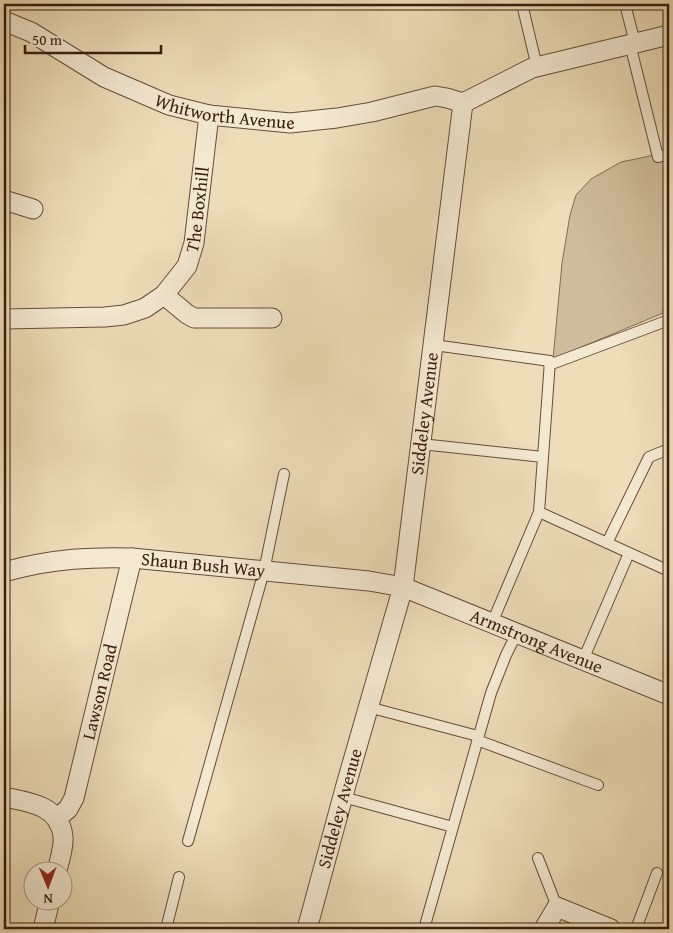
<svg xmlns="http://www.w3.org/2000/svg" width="673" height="933" font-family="'Gentium Book Plus',serif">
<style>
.green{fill:#cebc9b;stroke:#846c55}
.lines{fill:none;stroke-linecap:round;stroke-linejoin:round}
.lane-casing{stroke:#664d39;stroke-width:12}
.street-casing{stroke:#664d39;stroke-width:21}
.lane{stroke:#f3e9d1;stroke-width:10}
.street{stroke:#f3e9d1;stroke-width:19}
.labels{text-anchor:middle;stroke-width:5;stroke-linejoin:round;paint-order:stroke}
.street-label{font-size:18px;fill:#391d0f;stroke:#f3e9d1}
</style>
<rect width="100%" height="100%" fill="#edddb8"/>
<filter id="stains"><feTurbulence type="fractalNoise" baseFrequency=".004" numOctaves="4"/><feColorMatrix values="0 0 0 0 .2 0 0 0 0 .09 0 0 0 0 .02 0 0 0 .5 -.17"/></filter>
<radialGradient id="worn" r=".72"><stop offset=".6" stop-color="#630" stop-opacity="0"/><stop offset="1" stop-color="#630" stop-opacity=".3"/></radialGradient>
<path class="green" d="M669,152V247L663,313L553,359L562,263L570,215L576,195L591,179L621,162Z"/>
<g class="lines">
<g class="lane-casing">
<path id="lane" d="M522,4L537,67
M625,4L635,43
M630,44L658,157L669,154
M434,345L550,361L539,512L669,571
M549,365L669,320
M421,444L543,457
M607,543L649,457L669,449
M492,623L539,512
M583,660L629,553
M368,707L478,736
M477,740L598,785
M343,797L453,827
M188,841L264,571L284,474
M538,858L557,907
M166,929L179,877
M424,929L491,693L506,655L517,633
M636,929L657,873"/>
</g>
<g class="street-casing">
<g id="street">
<path id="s1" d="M4,21L31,32L104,77L169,105L209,115L290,123L337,118L372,112L435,96L447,98L463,103"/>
<path d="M463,103L532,68L669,35"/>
<path d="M4,200L33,209"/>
<path d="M164,295L187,314L194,318H272"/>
<path id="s2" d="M4,319L105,317L124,315L145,308L164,295L187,266L194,243L209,115"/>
<path id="s3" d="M4,572C15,569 27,566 38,564C69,558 101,557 132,558L369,581L403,587L669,695"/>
<path d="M4,797C29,802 59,805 63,836C64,847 60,860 57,870"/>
<path id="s4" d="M57,818L68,809L74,798L132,558"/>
<path d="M43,929L50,900"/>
<path id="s5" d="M307,929L346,785L403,587L463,103"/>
<path d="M544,929L557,907L611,929"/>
</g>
</g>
<use href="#lane" class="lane"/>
<use href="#street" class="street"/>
</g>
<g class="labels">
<g class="street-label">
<text dy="6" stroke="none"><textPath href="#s1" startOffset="242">Whitworth Avenue</textPath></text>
<text dy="6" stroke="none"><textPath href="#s2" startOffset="260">The Boxhill</textPath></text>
<text dy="6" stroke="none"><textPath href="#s5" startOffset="530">Siddeley Avenue</textPath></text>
<text dy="6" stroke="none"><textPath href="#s3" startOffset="201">Shaun Bush Way</textPath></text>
<text dy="6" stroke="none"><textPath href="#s3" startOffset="546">Armstrong Avenue</textPath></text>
<text dy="6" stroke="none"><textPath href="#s4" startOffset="136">Lawson Road</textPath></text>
<text dy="6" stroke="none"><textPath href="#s5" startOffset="125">Siddeley Avenue</textPath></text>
</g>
</g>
<rect width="673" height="933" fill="none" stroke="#edddb8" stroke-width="20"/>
<rect x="5" y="5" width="663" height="923" fill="none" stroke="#391d0f" stroke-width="2.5"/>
<rect x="10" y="10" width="653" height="913" fill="none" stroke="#391d0f"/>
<g transform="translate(48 886) rotate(179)"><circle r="24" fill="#f3e9d1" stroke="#a99783"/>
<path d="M0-4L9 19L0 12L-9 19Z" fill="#8f2418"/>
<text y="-8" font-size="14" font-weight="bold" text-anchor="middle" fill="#391d0f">N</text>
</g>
<path d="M25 45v8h136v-8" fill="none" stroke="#391d0f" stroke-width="2.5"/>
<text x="32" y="45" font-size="15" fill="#391d0f" stroke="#f3e9d1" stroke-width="4" paint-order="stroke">50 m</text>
<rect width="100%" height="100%" filter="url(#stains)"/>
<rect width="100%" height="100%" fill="url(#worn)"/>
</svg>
